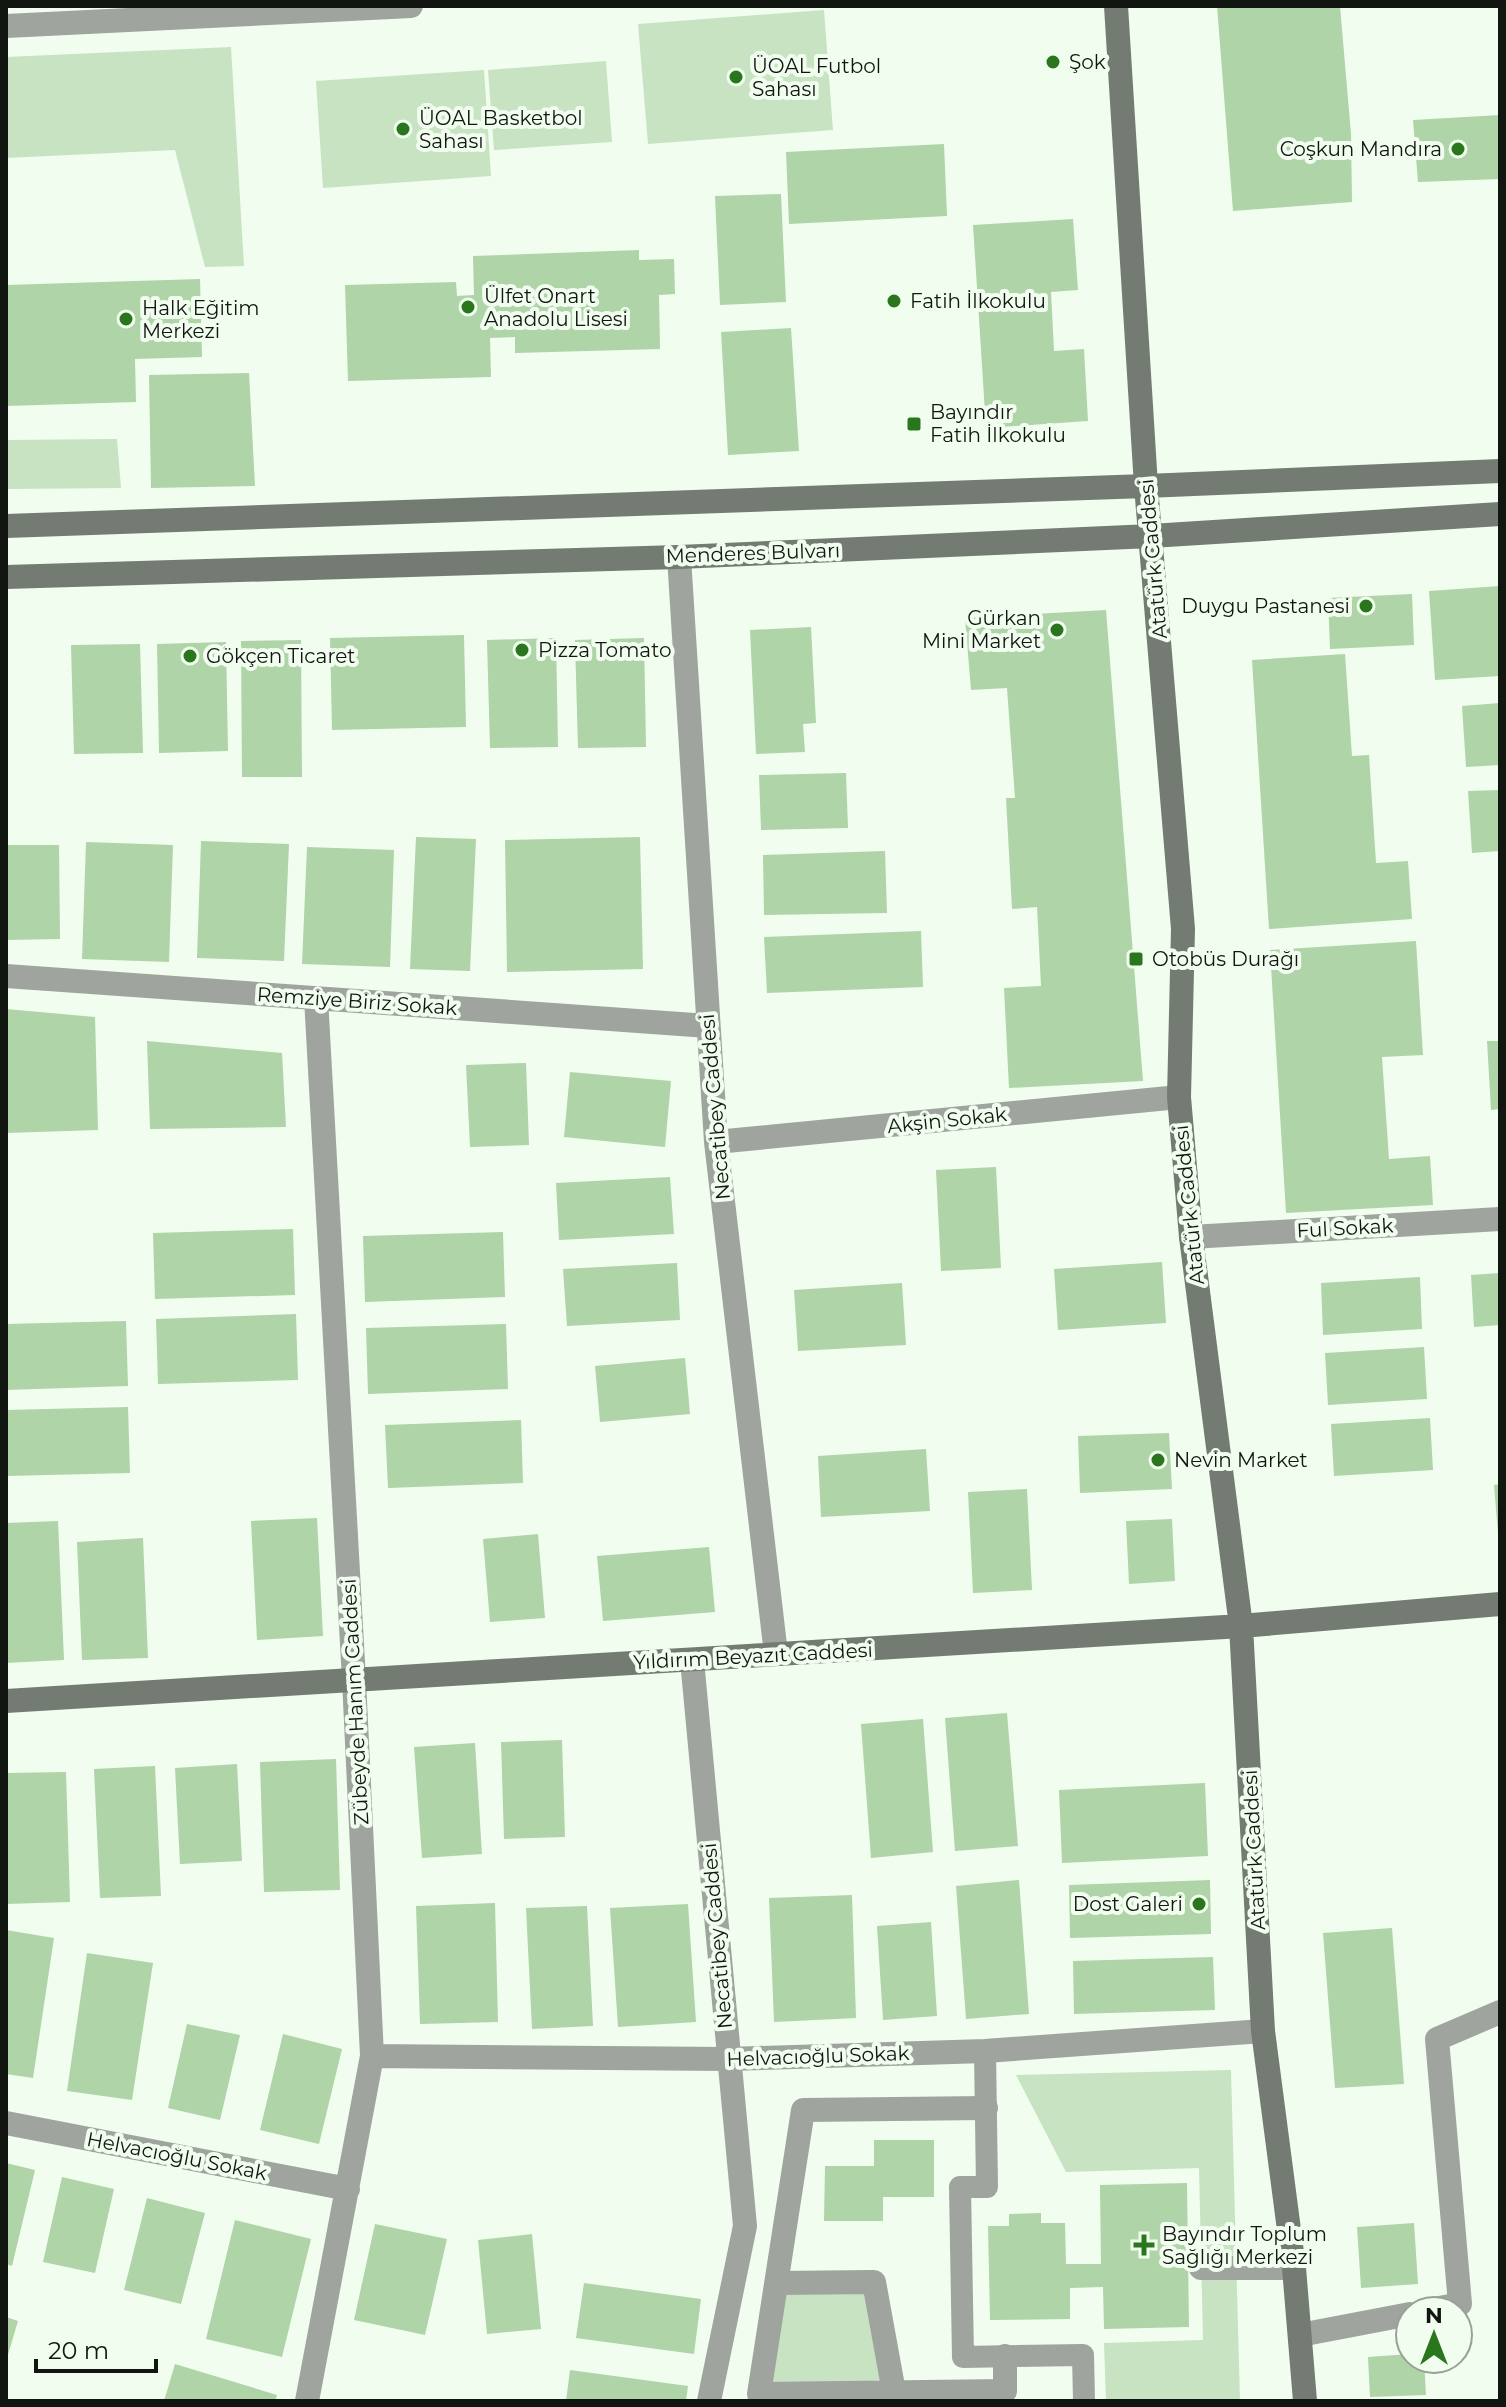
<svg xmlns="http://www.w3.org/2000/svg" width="1506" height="2407" font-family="Montserrat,sans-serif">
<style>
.green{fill:#c7e3c2}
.building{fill:#aed4a8}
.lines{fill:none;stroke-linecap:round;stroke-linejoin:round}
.lane{stroke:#9fa49e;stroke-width:22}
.street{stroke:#9fa49e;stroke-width:24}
.secondary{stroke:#747b73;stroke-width:24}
.poi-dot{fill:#29761d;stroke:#f1fdef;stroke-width:3}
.labels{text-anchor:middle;stroke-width:8;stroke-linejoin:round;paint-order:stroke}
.poi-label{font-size:20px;fill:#121611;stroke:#f1fdef;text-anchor:start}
.street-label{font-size:20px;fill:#121611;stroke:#f1fdef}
</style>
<rect width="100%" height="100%" fill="#f1fdef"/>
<path class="green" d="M824,10L833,130L648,144L638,24Z
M231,47L244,266L205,267L175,150L6,158V57Z
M606,61L612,142L494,150L488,70Z
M484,70L491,176L323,188L316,81Z
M6,435L8,440L117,439L121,488L6,489Z
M1231,2070L1240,2401H1106L1104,2343L1203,2340L1199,2168L1066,2172L1016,2075Z
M874,2282L894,2392L759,2394L777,2283Z"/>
<path class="building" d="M1217,6H1340L1351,134L1352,202L1233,211Z
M1500,115V179L1418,182L1413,120Z
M944,144L947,216L789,224L786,152Z
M781,194L786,302L720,305L715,196Z
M1073,219L1078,290L1051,292L1054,351L1084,349L1088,421L986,428L973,225Z
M639,250V260L674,259L675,294L659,295L660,349L515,353V337L490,338L491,377L348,381L345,285L456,282L457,296L474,295L473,256Z
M200,279L202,357L135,359L136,402L6,406V285Z
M791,328L799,451L728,455L721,332Z
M249,373L255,486L151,488L149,375Z
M1500,586V676L1435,680L1429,591Z
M1412,594L1414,645L1330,649L1328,598Z
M1106,610L1143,1081L1009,1088L1004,988L1041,986L1037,907L1012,909L1006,798H1015L1007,688L971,690L965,618Z
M811,627L816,723L803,724L805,752L756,754L750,630Z
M464,635L466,727L332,730L330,638Z
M556,638L558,747L490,748L487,640Z
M644,638L646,747L578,748L575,640Z
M301,640L302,777H242L241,641Z
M226,642L228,751L159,753L157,644Z
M140,644L143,753L74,754L71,645Z
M1345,654L1352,756L1369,755L1376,863L1408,861L1412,919L1269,929L1252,660Z
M1500,703V765L1466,767L1462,706Z
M846,773L848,828L761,830L759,775Z
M1500,790V851L1472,853L1468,791Z
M416,837L476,839L470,971L410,969Z
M640,837L643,969L507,972L505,840Z
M201,841L289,844L284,961L197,958Z
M86,842L173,845L169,962L82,959Z
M6,845H59L60,939L6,940Z
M307,847L394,850L390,967L302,964Z
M885,851L887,913L764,915L763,855Z
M921,931L923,987L767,993L764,937Z
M1416,941L1423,1055L1382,1057L1389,1159L1430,1156L1433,1205L1286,1213L1270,950Z
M6,1009L95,1017L98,1130L6,1133Z
M147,1041L282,1053L286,1127L150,1129Z
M1487,1041H1500V1109L1491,1110Z
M526,1063L529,1145L470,1147L466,1065Z
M570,1072L671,1081L665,1147L564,1137Z
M996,1167L1001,1268L941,1271L936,1170Z
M670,1177L674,1234L559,1240L556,1183Z
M293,1229L295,1295L155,1299L153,1233Z
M503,1232L505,1297L365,1302L363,1236Z
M1162,1262L1166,1323L1058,1330L1054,1269Z
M677,1263L680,1320L567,1326L563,1269Z
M1500,1273V1325L1474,1327L1471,1275Z
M1420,1277L1422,1329L1323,1335L1321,1283Z
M902,1283L906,1345L798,1351L794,1290Z
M296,1314L298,1380L158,1384L156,1319Z
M126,1321L128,1386L6,1390V1324Z
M506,1324L508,1389L368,1394L366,1328Z
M1424,1347L1427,1399L1328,1405L1325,1353Z
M685,1358L690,1414L600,1422L595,1366Z
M128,1407L130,1473L6,1476V1410Z
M1430,1418L1433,1470L1334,1476L1331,1424Z
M521,1420L523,1483L388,1488L385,1425Z
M1169,1433L1172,1489L1080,1493L1078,1436Z
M926,1449L930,1511L821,1517L818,1456Z
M1500,1484V1533H1498L1494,1485Z
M1027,1489L1032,1590L973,1593L968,1492Z
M317,1518L323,1636L257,1640L251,1521Z
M1172,1519L1175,1581L1129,1584L1126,1521Z
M58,1521L64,1660L6,1663V1523Z
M538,1534L545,1618L490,1622L483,1539Z
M143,1538L148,1658L82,1660L77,1542Z
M709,1547L715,1612L603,1621L597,1556Z
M1007,1713L1018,1846L955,1851L945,1718Z
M923,1719L933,1852L871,1858L861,1724Z
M562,1740L565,1837L504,1839L501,1742Z
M475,1743L482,1854L422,1858L414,1747Z
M336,1759L340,1890L264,1892L260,1762Z
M237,1764L242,1861L180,1864L175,1768Z
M155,1766L161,1896L100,1898L94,1769Z
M66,1772L70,1902L6,1904V1773Z
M1205,1783L1208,1856L1062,1863L1059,1790Z
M1019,1880L1029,2014L966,2019L956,1886Z
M1210,1880L1211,1934L1070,1938L1069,1885Z
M852,1895L856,2018L774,2022L769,1898Z
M495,1903L498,2022L420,2024L416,1906Z
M688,1904L696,2022L618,2027L610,1908Z
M587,1906L593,2026L532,2029L526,1908Z
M931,1922L937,2016L883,2020L877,1926Z
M1392,1928L1404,2084L1335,2088L1323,1933Z
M6,1930L54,1938L33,2078L6,2074Z
M87,1953L153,1963L132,2100L67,2091Z
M1213,1957L1215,2010L1074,2014L1073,1961Z
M187,2024L240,2035L220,2120L168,2108Z
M283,2034L342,2049L319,2144L260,2130Z
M874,2140H934V2197H883V2221H824L825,2166H874Z
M6,2163L35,2170L12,2266L6,2264Z
M62,2177L114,2189L95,2273L43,2262Z
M1187,2183L1189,2327L1104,2329L1103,2287L1070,2288V2319L990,2320L988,2226H1009V2214L1041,2213V2223H1065L1066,2264H1101L1100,2185Z
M147,2198L205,2213L181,2304L124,2290Z
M235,2220L311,2239L282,2357L206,2339Z
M1414,2223L1418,2284L1361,2288L1357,2227Z
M375,2224L447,2239L425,2335L354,2320Z
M532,2234L541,2329L487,2334L478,2240Z
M584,2283L701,2299L694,2354L576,2338Z
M6,2317L18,2321L7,2358H6Z
M1410,2354V2359H1424L1426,2395L1370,2397L1368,2357Z
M175,2364L277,2395L275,2401H164Z
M570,2370L688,2386L686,2401H566Z"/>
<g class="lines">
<path class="lane" d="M985,2051L987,2187H960L963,2357L1083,2355L1084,2401"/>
<path class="street" d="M6,26L411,6
M679,557L716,1142L776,1654
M6,976L708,1026
M716,1142L1179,1097
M1191,1237L1500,1219
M692,1660L745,2226L709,2401
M372,2056L728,2059L985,2051L1263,2031
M986,2108L803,2110L759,2394L1005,2391V2356
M6,2123L348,2189
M1201,2268H1294
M777,2283L874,2282L894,2392
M1424,2311L1460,2304L1437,2039L1500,2012
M1300,2335L1410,2314
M307,2401L372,2056L354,1680L316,998"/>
<path class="secondary" d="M1116,6L1146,486L1183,929L1179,1097L1191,1237L1241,1626L1263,2031L1294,2268L1305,2401
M6,526L1146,486L1500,471
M6,577L679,557L1151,536L1500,514
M6,1701L1241,1626L1500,1604"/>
</g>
<g class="poi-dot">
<circle cx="1053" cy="62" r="8"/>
<circle cx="736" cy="77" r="8"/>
<circle cx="403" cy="129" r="8"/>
<circle cx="1458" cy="149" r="8"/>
<circle cx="894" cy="301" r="8"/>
<circle cx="468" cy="307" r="8"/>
<circle cx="126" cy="319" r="8"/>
<rect x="906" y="416" width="16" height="16" rx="4"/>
<circle cx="1366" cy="606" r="8"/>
<circle cx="1057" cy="630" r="8"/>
<circle cx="522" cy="650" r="8"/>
<circle cx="190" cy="656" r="8"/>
<rect x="1128" y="951" width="16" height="16" rx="4"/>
<circle cx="1158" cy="1460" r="8"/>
<circle cx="1199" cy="1904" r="8"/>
<path d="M1140 2233h8v8h8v8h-8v8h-8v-8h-8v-8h8z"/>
</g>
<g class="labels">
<g class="poi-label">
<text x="1069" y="69">Şok</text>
<text x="752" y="73">ÜOAL Futbol<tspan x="752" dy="23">Sahası</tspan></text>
<text x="419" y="125">ÜOAL Basketbol<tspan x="419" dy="23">Sahası</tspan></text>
<text x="1442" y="156" text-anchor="end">Coşkun Mandıra</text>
<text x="484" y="303">Ülfet Onart<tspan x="484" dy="23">Anadolu Lisesi</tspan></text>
<text x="910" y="308">Fatih İlkokulu</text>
<text x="142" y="315">Halk Eğitim<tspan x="142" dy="23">Merkezi</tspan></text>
<text x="930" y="419">Bayındır<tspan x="930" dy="23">Fatih İlkokulu</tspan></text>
<text x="1350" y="613" text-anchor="end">Duygu Pastanesi</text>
<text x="1041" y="625" text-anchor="end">Gürkan<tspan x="1041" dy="23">Mini Market</tspan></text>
<text x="538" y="657">Pizza Tomato</text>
<text x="206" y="663">Gökçen Ticaret</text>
<text x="1152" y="966">Otobüs Durağı</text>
<text x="1174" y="1467">Nevin Market</text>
<text x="1183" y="1911" text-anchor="end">Dost Galeri</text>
<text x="1162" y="2241">Bayındır Toplum<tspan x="1162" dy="23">Sağlığı Merkezi</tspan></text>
</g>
<g class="street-label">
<text transform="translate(753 553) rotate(-2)" y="7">Menderes Bulvarı</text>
<text transform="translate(1153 559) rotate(-95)" y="7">Atatürk Caddesi</text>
<text transform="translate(357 1001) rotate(4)" y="7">Remziye Biriz Sokak</text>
<text transform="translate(715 1107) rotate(-95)" y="7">Necatibey Caddesi</text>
<text transform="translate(947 1120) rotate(-6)" y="7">Akşin Sokak</text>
<text transform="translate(1189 1205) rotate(-96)" y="7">Atatürk Caddesi</text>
<text transform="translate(1345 1228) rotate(-3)" y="7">Ful Sokak</text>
<text transform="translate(753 1656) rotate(-3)" y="7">Yıldırım Beyazıt Caddesi</text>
<text transform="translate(355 1702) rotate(-93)" y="7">Zübeyde Hanım Caddesi</text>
<text transform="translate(1254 1850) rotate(-93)" y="7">Atatürk Caddesi</text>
<text transform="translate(717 1936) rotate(-95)" y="7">Necatibey Caddesi</text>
<text transform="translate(818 2056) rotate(-2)" y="7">Helvacıoğlu Sokak</text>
<text transform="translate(177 2156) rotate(11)" y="7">Helvacıoğlu Sokak</text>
</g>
</g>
<rect width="1506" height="2407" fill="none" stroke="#121611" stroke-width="16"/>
<g transform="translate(1434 2335)"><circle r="38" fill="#f1fdef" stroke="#98a196" stroke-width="2"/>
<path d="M0-6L14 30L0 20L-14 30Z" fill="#29761d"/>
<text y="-12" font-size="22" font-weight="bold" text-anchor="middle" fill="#121611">N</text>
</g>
<path d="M36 2359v12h120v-12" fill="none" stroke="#121611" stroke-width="4"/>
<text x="48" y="2359" font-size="24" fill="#121611" stroke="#f1fdef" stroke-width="6" paint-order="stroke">20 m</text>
</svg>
